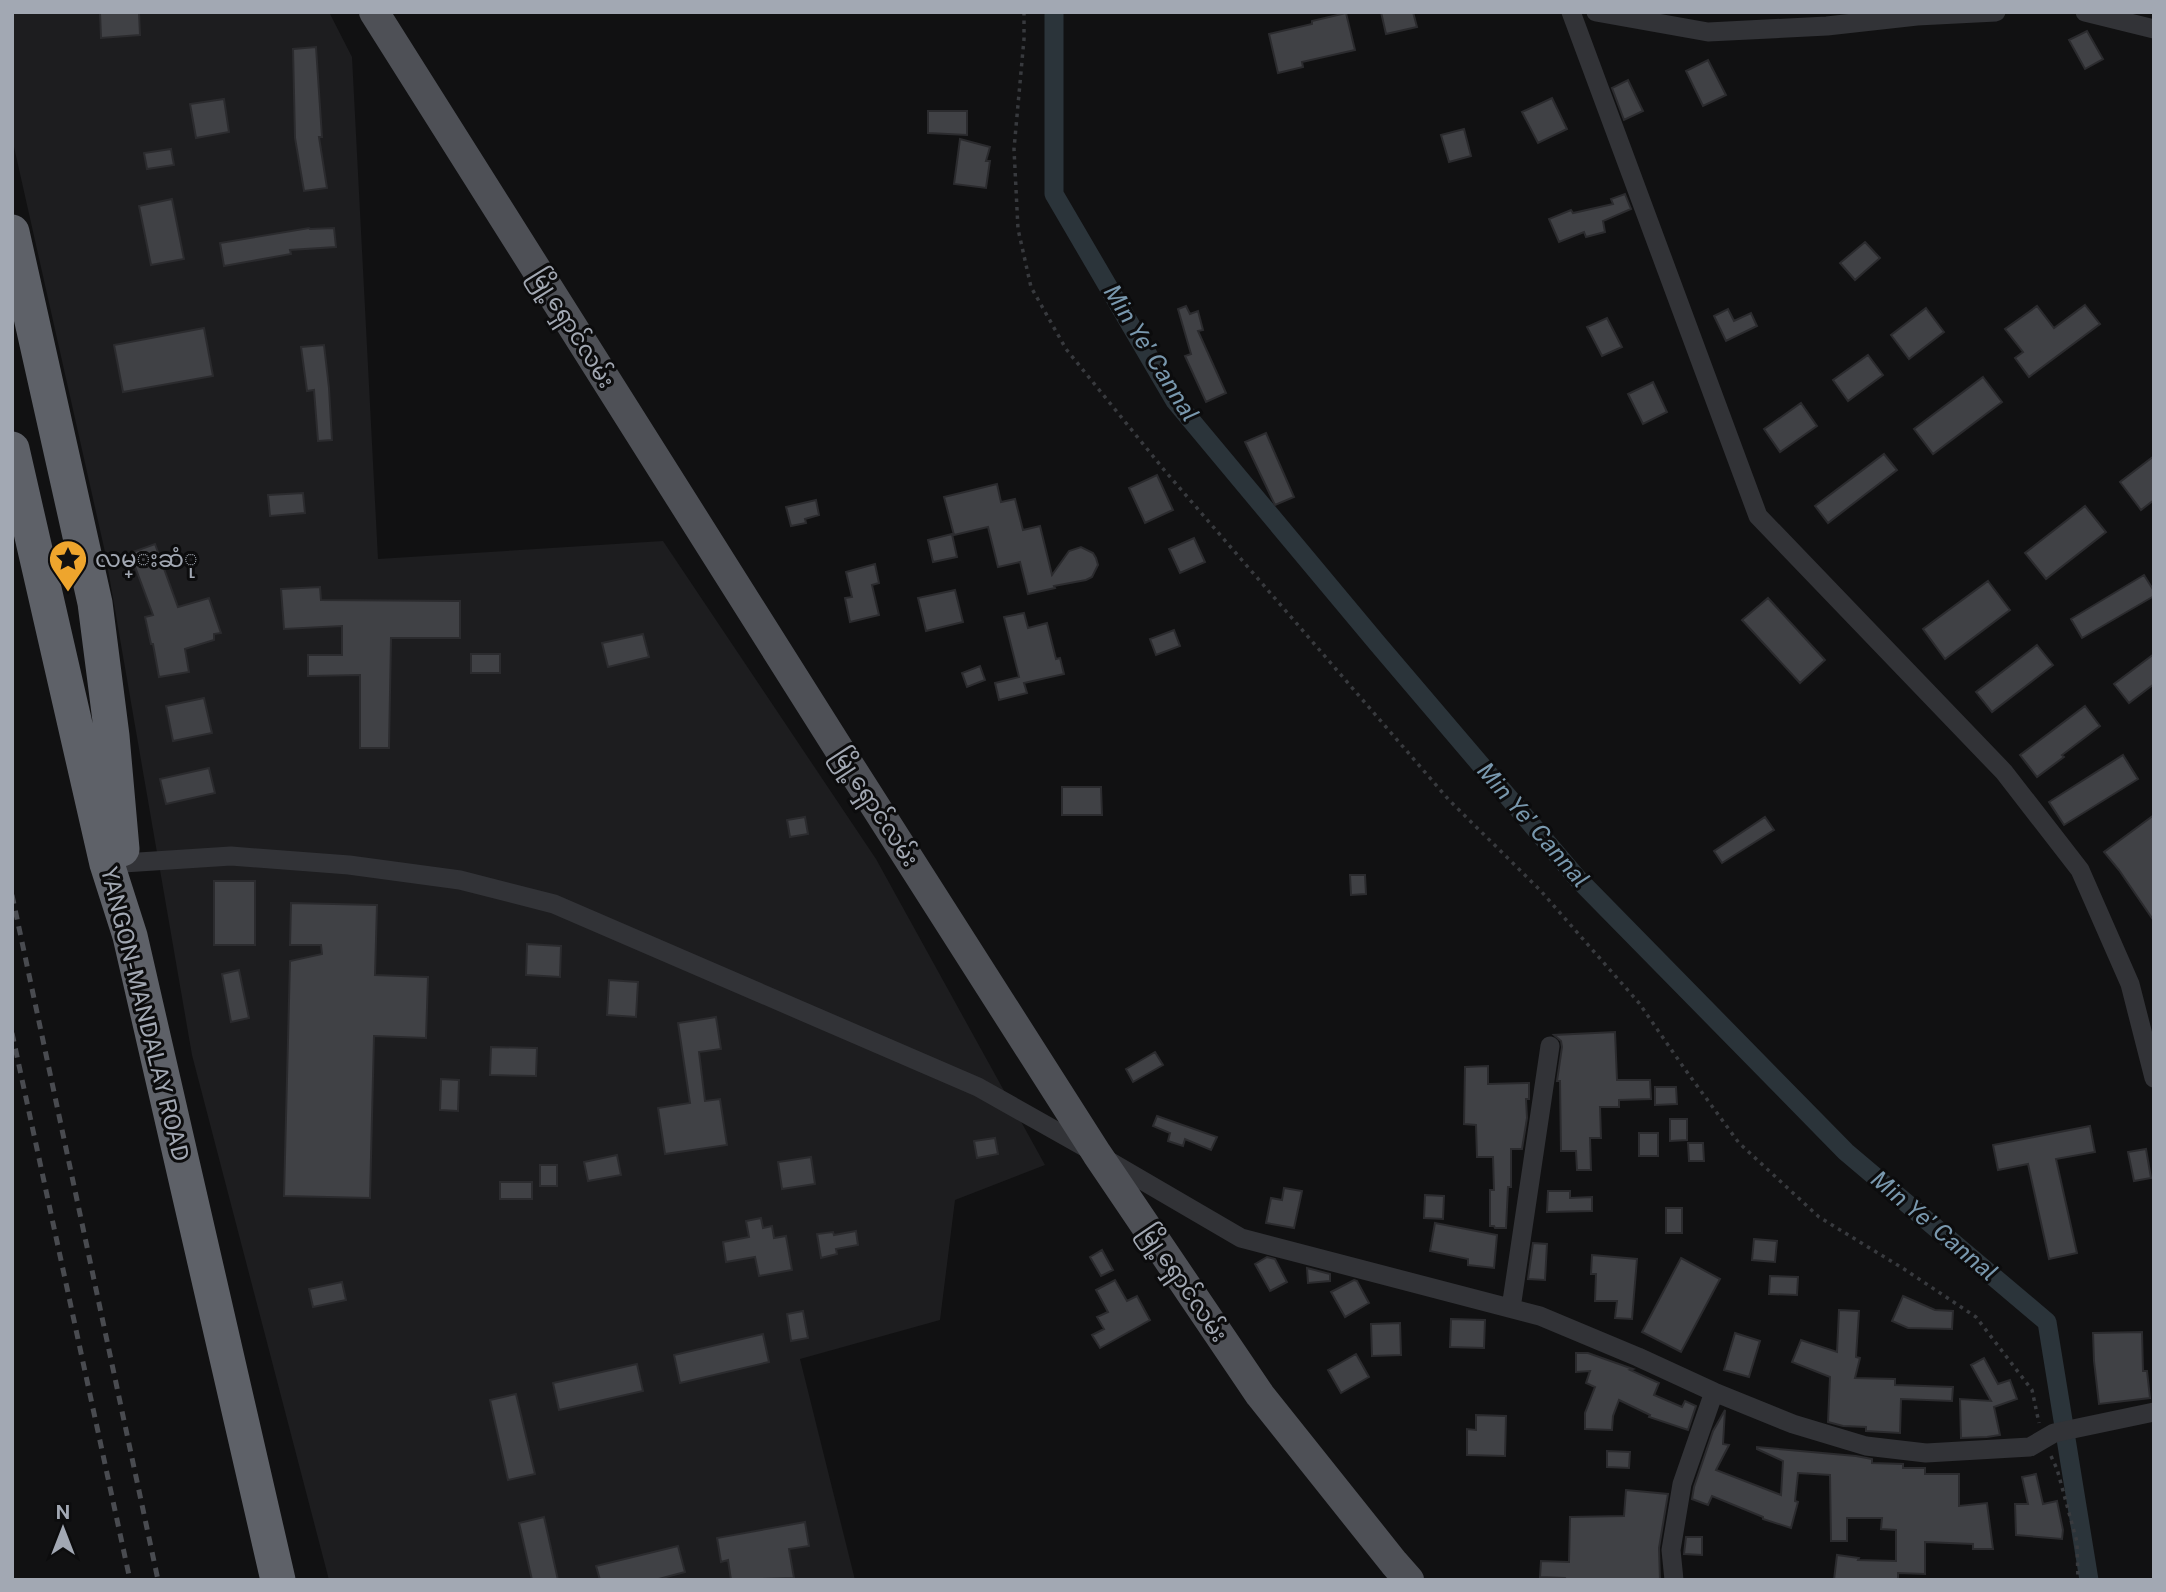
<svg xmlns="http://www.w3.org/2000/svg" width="2166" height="1592" font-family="'Public Sans','Noto Sans Myanmar',sans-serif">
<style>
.built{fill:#1d1d1f}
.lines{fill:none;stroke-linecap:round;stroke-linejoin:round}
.canal{stroke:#2b343a;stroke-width:19}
.building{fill:#404145;stroke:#2b2b2e;stroke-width:2}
.path{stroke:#383a3e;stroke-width:3.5;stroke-dasharray:3.5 5;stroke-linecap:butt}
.street{stroke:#323337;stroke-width:19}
.primary{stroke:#4e5056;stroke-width:30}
.highway{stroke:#5e6168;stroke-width:35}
.rail{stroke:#494b50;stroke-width:5;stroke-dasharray:9 7;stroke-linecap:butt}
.labels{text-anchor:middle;stroke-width:6;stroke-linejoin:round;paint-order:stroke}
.street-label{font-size:23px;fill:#a2a8b3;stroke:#0c0c0d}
.poi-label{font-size:23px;fill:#a2a8b3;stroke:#0c0c0d;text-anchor:start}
.water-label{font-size:24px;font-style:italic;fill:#7998ae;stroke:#0c0c0d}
</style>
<rect width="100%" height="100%" fill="#111112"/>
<path class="built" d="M12,12H329L352,57L378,559L663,541L876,859L1045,1165L955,1200L940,1320L800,1359L855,1580H329L192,1055L105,552L12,138Z"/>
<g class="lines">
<path class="canal" d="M1054,12V194L1175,401L1377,643L1578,879L1846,1152L2047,1322L2089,1580"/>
</g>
<path class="building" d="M100,12H139L140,35L101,38Z
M1381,12H1413L1417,27L1386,34Z
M1346,13L1355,50L1302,62L1303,67L1278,73L1269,34L1312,24V21Z
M2087,31L2103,59L2085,69L2069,40Z
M316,47L322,137H319L327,188L304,191L295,138L293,49Z
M1708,60L1726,95L1703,106L1686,71Z
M1628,80L1643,111L1624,120L1612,88Z
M1552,98L1567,129L1538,143L1522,112Z
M224,99L229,132L196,138L190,104Z
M928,111H967V135L928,133Z
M1464,129L1471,156L1449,162L1441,135Z
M960,139L990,147L986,161H990L986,188L954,184Z
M171,149L174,165L147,169L144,153Z
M1625,194L1631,209L1603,221L1605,232L1586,237L1584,232L1559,242L1549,219L1571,210L1573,213L1613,204L1611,199Z
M172,199L184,259L151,265L139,206Z
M309,228L310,229L334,228L336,247L290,250L291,254L224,266L220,243Z
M1865,242L1880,258L1855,280L1840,263Z
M2085,305L2100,324L2029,377L2015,358L2023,352L2005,329L2037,306L2054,328Z
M1186,306L1190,314L1198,311L1203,330L1198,331L1226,393L1206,402L1185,356L1191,354L1178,309Z
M1926,308L1944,332L1909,359L1891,335Z
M1728,309L1734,321L1751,313L1757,326L1726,341L1714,316Z
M1607,318L1622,347L1602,356L1587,327Z
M204,328L213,376L123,392L114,345Z
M324,345L329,388L332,440L318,441L314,390L307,391L301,347Z
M1868,355L1883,375L1848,401L1833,380Z
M1983,377L2002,402L1933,454L1914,429Z
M1653,382L1667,412L1643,424L1628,394Z
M1801,403L1817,426L1780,452L1764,429Z
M1266,433L1294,497L1275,505L1245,442Z
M1884,454L1897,470L1828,523L1815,506Z
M2154,456V500L2141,510L2120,482Z
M1157,475L1173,510L1145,523L1129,488Z
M997,484L1001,502L1015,499L1023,530L1040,526L1052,575L1069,551L1081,547L1093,553L1096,558L1098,565L1092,577L1086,580L1054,586L1055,588L1028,594L1020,562L998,567L988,527L954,535L944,497Z
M303,493L305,513L270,516L268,495Z
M816,500L819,515L805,519L806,523L791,526L786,507Z
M2085,506L2106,532L2046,579L2025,553Z
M952,534L957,557L933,562L928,540Z
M1194,538L1205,562L1180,573L1169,549Z
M155,544L178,607L209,598L221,633L214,634V640L185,649L189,672L159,677L153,644H151L145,617L153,615L130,553Z
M875,564L879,583L872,585L879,615L850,622L845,598L852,597L846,572Z
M2144,575L2154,591V596L2082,638L2071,619Z
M1988,581L2010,610L1945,659L1923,629Z
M320,587L321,600L460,601V638H391L389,748H360V675L308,676V655H342V626L284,629L281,589Z
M955,590L963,622L926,631L918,598Z
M1768,598L1825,660L1800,683L1742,620Z
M1024,613L1028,628L1047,623L1056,659L1060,658L1064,674L1024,683L1027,693L999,700L995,683L1019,677L1004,617Z
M1174,630L1180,646L1156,655L1150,639Z
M643,634L649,657L608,667L602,643Z
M2037,645L2053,665L1992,712L1976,692Z
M471,654H500V673H471Z
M2154,654V684L2129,703L2114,684Z
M980,666L985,680L967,687L962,673Z
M204,698L212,733L173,741L166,706Z
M2085,706L2100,726L2062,755L2064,757L2037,777L2020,755Z
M2123,755L2138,779L2064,825L2049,802Z
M209,768L215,793L166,804L160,779Z
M1062,787H1101L1102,815H1062Z
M2154,815V921L2119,870L2104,852Z
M805,817L808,834L790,837L787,820Z
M1765,817L1774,830L1722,863L1714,851Z
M1350,875H1365L1366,894L1351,895Z
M214,881H255V945H214Z
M291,903L377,905L375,975L428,977L426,1038L374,1036L370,1198L284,1196L290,961L322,954L321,945H290Z
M527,944L561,946L560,977L526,975Z
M239,970L249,1018L231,1022L222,974Z
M609,980L638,982L636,1017L607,1015Z
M716,1017L721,1049L699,1052L705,1101L720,1099L727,1145L665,1154L658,1108L690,1103L678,1023Z
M1615,1032L1617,1080H1650L1651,1099L1619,1100V1107H1600L1601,1138H1590L1591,1170H1577L1576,1151H1561L1560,1081H1557L1562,1047L1561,1041L1554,1035Z
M491,1047L537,1048L536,1076L490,1075Z
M1155,1052L1163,1065L1133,1082L1126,1069Z
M1488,1066V1084L1529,1083V1099H1526L1527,1118L1522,1149H1511V1187H1508L1506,1228H1495L1494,1226H1490V1190H1494L1493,1157H1477L1476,1125L1464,1124L1465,1067Z
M441,1079L459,1080L458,1111L440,1110Z
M1655,1087H1676L1677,1104L1655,1105Z
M1157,1116L1217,1137L1211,1150L1185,1139L1183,1146L1168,1141L1170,1133L1153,1126Z
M1670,1119H1687V1140L1670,1141Z
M2090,1126L2095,1152L2056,1159L2077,1253L2049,1259L2028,1164L1998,1170L1993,1145Z
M1639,1133H1658V1156H1639Z
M995,1138L998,1154L977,1158L974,1141Z
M1688,1143H1703L1704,1161H1689Z
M2146,1149L2151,1178L2134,1181L2128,1152Z
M617,1155L621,1175L588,1181L584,1162Z
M811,1157L815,1184L782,1189L778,1162Z
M540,1165H557V1186H540Z
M500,1182H532V1199H500Z
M1284,1188L1302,1191L1294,1228L1266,1223L1271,1198L1282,1200Z
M1548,1191H1570V1198L1592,1197V1211L1547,1212Z
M1425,1195L1444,1196L1443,1219L1424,1218Z
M1666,1208H1682V1233H1666Z
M761,1218L763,1228L772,1226L774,1238L786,1236L792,1270L759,1276L755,1257L726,1262L723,1242L749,1237L746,1221Z
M1435,1223L1497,1235L1494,1268L1468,1265V1259L1430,1251Z
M856,1231L858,1245L836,1249L837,1254L821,1258L817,1234L833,1232L834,1235Z
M1754,1239L1777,1241L1775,1262L1752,1260Z
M1533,1243L1547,1244L1545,1280L1528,1279Z
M1102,1250L1113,1270L1101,1276L1090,1257Z
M1592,1255L1637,1259L1632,1319L1615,1318L1617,1301H1595L1596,1274H1591Z
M1267,1257L1275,1259L1287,1282L1270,1291L1255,1264Z
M1681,1258L1720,1279L1681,1352L1642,1332Z
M1307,1268L1330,1274V1281L1308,1283Z
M1770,1276L1798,1277L1797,1295L1769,1294Z
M1115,1280L1127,1301L1137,1296L1150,1320L1100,1348L1092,1335L1104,1329L1097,1317L1108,1312L1096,1290Z
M1354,1280L1357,1281L1369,1303L1345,1317L1331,1292Z
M342,1282L346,1300L313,1307L309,1289Z
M1903,1296L1935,1310L1953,1311L1952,1329L1908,1328L1892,1321Z
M1839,1310L1859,1311L1856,1357L1860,1358L1855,1378L1895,1379V1385L1953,1387L1952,1401L1901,1399L1900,1433L1866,1431V1427L1843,1426L1828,1422L1830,1377L1792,1362L1801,1340L1837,1352Z
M803,1311L808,1338L791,1341L787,1314Z
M1451,1319L1485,1320L1484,1348L1450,1347Z
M1400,1323L1401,1355L1372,1356L1371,1324Z
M2142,1332L2143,1371H2147L2150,1398L2099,1404L2094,1361L2093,1333Z
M1735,1333L1760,1341L1749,1377L1724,1370Z
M763,1334L769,1362L680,1383L674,1355Z
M1576,1353H1588L1633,1369L1630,1370L1659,1383L1654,1395L1682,1407L1685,1401L1696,1406L1688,1430L1649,1417L1650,1415L1619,1400L1613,1416L1612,1430L1585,1429V1413L1595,1387L1586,1383L1590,1371L1576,1372Z
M1356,1354L1369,1377L1341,1393L1328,1370Z
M1984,1358L1998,1384L2010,1380L2017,1399L1994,1407L2000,1435L1987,1437L1961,1438L1960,1399L1991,1401L1971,1365Z
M637,1364L643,1391L559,1410L553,1383Z
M516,1394L535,1474L508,1480L490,1400Z
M1725,1410L1723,1444L1729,1445L1716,1470L1781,1495L1783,1461L1757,1449V1447L1856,1456L1872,1459V1463L1903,1464V1468H1925V1474H1959V1506L1987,1503L1993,1549H1973V1544L1925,1542V1574L1898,1573V1580H1834L1837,1555L1859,1558L1858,1560L1896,1561V1530L1881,1529L1882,1518H1847V1541H1831L1830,1475L1798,1473L1795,1501L1798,1502L1791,1528L1763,1519V1517L1712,1496L1708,1505L1692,1499L1694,1487L1713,1431Z
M1476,1415L1506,1416L1505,1456L1467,1455V1429L1476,1430Z
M1607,1451L1630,1452L1629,1468L1607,1467Z
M2036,1474L2043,1504L2057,1501L2063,1530L2062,1539L2016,1535L2015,1504H2028L2022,1477Z
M1626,1490L1668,1494L1659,1548L1660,1580H1566L1565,1578L1540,1577L1541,1561L1569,1562L1570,1517L1624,1516Z
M544,1517L558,1580H532L519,1523Z
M805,1522L809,1546L789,1549L794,1578L731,1580L728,1560L721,1562L717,1538Z
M1686,1537H1702V1555L1684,1554Z
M678,1546L685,1572L655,1580H600L596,1566Z"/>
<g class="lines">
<path class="path" d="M1024,12V39L1014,149L1018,229L1031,287L1066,349L1165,471L1449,800L1540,890L1639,1003L1684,1068L1739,1143L1819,1217L1904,1269L1976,1317L2032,1390L2039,1423
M2051,1456L2057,1469L2077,1542L2078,1580"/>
<path class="street" d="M1571,12L1758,516L2004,772L2080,870L2130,984L2154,1078
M1596,12L1708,32L1827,26L1917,16L1996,12
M2085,12L2154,29
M108,864L231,856L349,865L460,880L554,904L978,1087L1097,1154L1241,1238L1540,1316L1638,1357L1714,1392L1793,1424L1866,1446L1926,1453L2030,1447L2054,1433L2154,1412
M1511,1308L1550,1046
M1674,1580L1671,1550L1682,1484L1714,1392"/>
<path class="primary" d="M374,12L849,765L1097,1154L1260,1395L1394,1563L1409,1580"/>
<path class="highway" d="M12,232L95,603L112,736L122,849
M12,449L107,864L130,936L278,1580"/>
<path class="rail" d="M12,895L158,1580
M12,1033L130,1580"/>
</g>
<defs>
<g id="sight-pin" transform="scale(2.0125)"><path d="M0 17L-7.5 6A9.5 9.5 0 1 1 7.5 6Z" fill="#eea52d" stroke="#0c0c0d"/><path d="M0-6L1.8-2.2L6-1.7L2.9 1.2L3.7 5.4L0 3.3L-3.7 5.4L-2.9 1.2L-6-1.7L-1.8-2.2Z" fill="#111"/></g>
</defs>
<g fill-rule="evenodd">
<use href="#sight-pin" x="68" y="559"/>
</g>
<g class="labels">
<g class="street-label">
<text transform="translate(573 328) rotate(58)" y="8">မြို့ရှောင်လမ်း</text>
<text transform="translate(876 807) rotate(57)" y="8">မြို့ရှောင်လမ်း</text>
<text transform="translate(145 1014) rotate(76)" y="8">YANGON-MANDALAY ROAD</text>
<text transform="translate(1184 1283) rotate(56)" y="8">မြို့ရှောင်လမ်း</text>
</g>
<g class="poi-label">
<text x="95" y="567">လမ္းဆံု</text>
</g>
<g class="water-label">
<text transform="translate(1151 353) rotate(58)" y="8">Min Ye' Cannal</text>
<text transform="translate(1533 825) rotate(49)" y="8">Min Ye' Cannal</text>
<text transform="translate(1934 1226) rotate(40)" y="8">Min Ye' Cannal</text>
</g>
</g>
<rect width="2166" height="1592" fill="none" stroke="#a2a8b3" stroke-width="28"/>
<g transform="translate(63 1529)" stroke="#0c0c0d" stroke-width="5" paint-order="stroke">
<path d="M0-5L12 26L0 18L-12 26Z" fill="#a2a8b3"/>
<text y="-10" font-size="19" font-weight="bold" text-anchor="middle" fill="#a2a8b3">N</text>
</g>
</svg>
